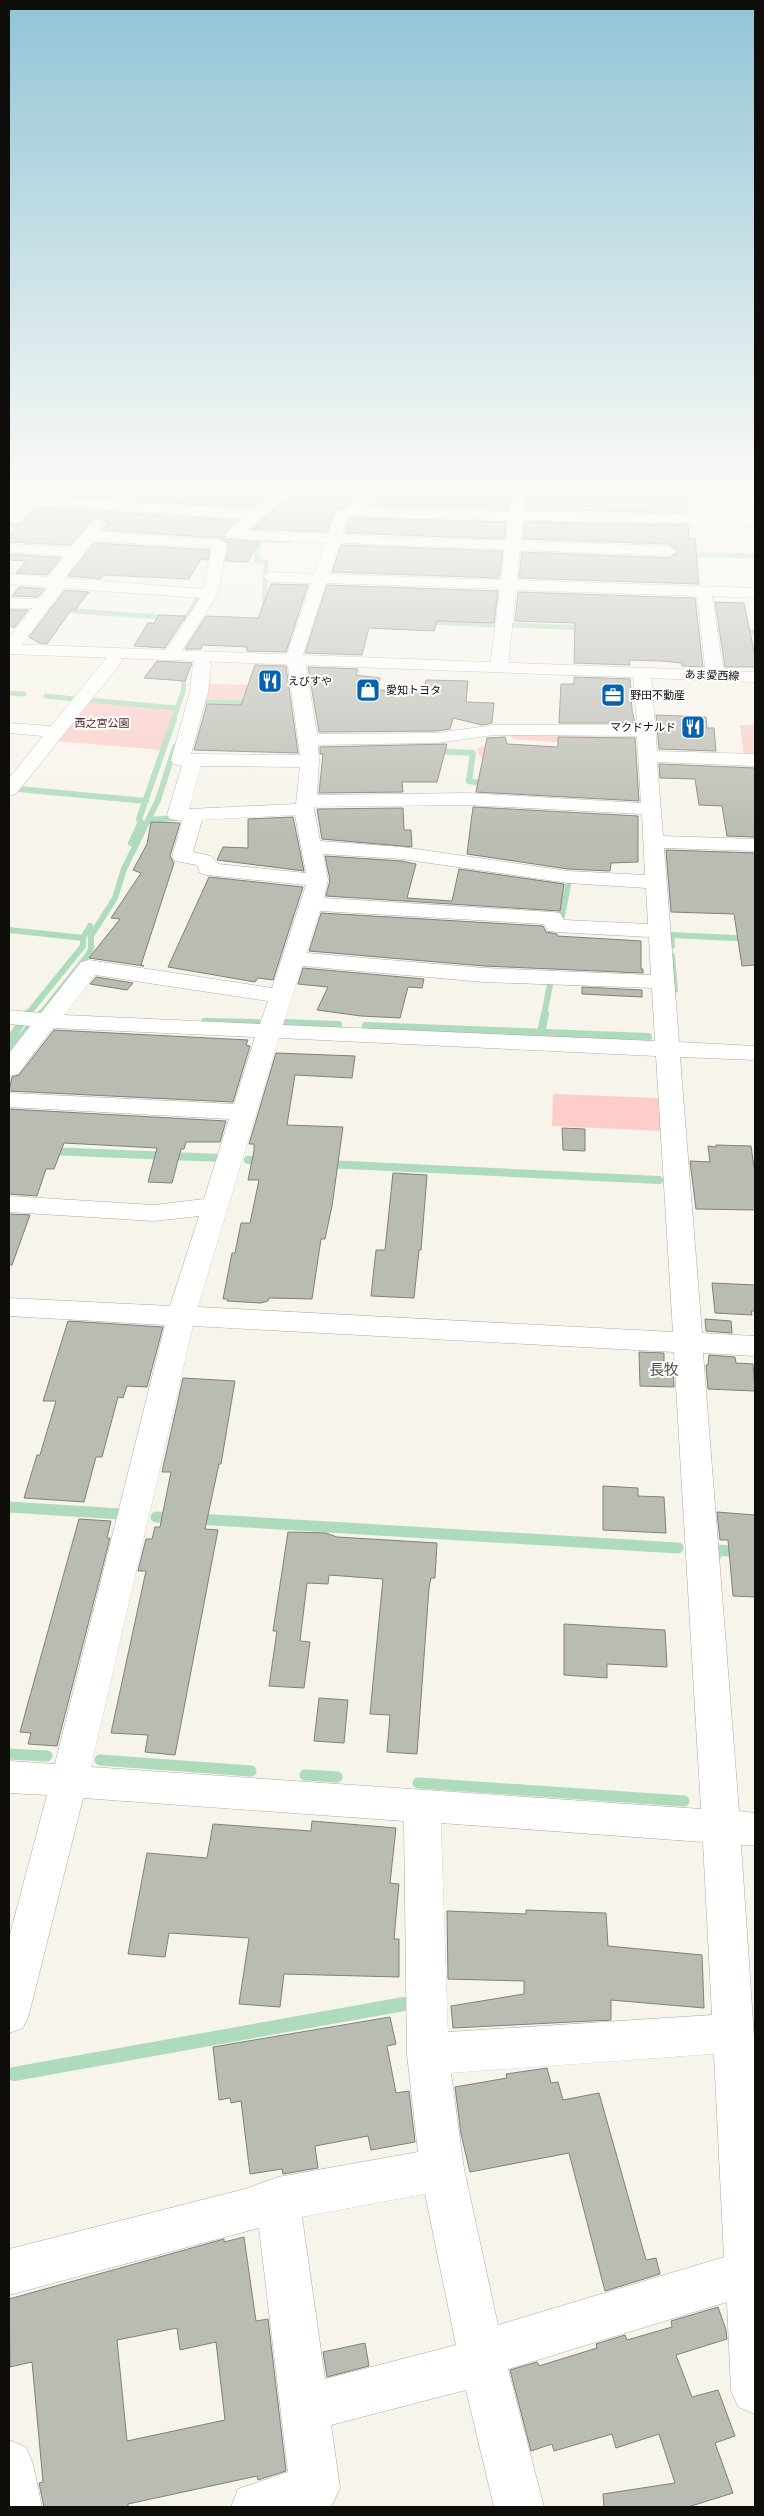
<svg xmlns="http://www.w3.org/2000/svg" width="764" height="2516" font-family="Raleway,'Noto Sans JP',sans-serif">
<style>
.green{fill:#fccdc9}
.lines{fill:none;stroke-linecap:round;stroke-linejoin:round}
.stream-far4{stroke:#aedbbc;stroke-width:5}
.stream-far3{stroke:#aedbbc;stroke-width:6}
.stream-far2{stroke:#aedbbc;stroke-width:8}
.stream-far1{stroke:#aedbbc;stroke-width:11}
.stream{stroke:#aedbbc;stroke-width:14}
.building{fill:#b9bcb3;stroke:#7f8279;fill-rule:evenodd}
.street-casing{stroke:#adaaa1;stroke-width:1}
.primary-casing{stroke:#adaaa1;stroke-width:1}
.street{fill:#fff;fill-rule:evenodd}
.primary{fill:#fff;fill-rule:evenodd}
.labels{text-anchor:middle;stroke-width:4;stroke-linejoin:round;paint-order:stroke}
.far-street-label{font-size:11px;fill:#0f0d0a;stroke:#fff}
.far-poi-label{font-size:11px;fill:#0f0d0a;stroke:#fff;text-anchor:start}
.far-park-label{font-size:11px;fill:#571817;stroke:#fff}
.quarter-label{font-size:15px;fill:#524f47;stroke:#fff}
</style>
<rect width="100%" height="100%" fill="#f7f4eb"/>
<path class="green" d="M206,684L256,685L265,703L203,701Z
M88,700L175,708L161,750L55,741Z
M740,725H755V757H744Z
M508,734L594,735L591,761L492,760C482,759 479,758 477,748L493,744L567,756L568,743L513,739Z
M553,1094L658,1098L661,1131L552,1126Z"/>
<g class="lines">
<path class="stream-far4" d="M676,498L755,496
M9,524L27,526
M213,541L235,543L242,539
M675,554L755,556
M49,609L185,619L200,596
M264,614L266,562L257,561L258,540L292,541
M425,622L498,625
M511,625L587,628
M716,630L755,632
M9,693L24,694
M46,696L74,699
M88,700L176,708
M203,702L254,703
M173,720L183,692L185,669"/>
<path class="stream-far3" d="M434,751L473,753L469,781L486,784
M18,789L146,801
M149,820L176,818
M131,843L141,822L139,819L174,719
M562,916L569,880
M9,930L83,938
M672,946L671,935L755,939
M672,956L675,990
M27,1015L83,946V938L90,926
M40,1015L88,955L91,949V936L115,898L124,869L158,800L175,747
M544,1015L551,980"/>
<path class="stream-far2" d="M205,1022L257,1023
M284,1023L338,1025
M366,1026L648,1037
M541,1033L545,1014
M9,1042L27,1014
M9,1053L41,1014
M49,1151L221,1158
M248,1160L264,1161
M327,1164L659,1180"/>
<path class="stream-far1" d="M9,1507L120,1514
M156,1517L173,1518
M196,1519L678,1548
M716,1555V1550L755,1553
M9,1754L47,1756
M100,1760L251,1771
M305,1775L337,1777
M418,1783L684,1801"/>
<path class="stream" d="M14,2074L404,2004"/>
</g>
<path class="building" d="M72,491H274L252,508L71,497Z
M294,491H364L366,492L347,507L335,510L327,532L251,529Z
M550,491H686L688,513L526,509L528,493L550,494Z
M386,492L434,494L510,496L508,509L371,506Z
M35,507L239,520L224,534L225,539L259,542L248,562L226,561L229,543L221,538L103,530L108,523L99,517L93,519L71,545L9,542V534Z
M353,518L506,522L504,539L345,533L349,519Z
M525,522L688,525L689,538H695L699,584L519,578L522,552L669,558L679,552L669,544L523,539Z
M94,543L210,550L208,560L201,559L189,579L104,575L101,579L68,576Z
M341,545L503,551L499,578L332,572Z
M9,554L61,558L47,575L16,573L26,561L9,560Z
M271,584L308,585L286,652L247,651V647L203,645L201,649H185L206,616L258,618Z
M327,585L498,591L494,623L437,621L434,631L369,628L362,655L305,653Z
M19,587L45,589L38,597L12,596Z
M65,590L89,592L76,609H72L47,644L39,643L29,637Z
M518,592L695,598L703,667L682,666V663L661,661L629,660L630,665L574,663L575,623L515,621Z
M715,602L744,603L755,656V667H725Z
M9,610H28L14,628L9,625Z
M159,615L186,616L165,648L134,646L148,623H154Z
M157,661L192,663L185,681L144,678Z
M255,665L286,666L298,753L194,750L207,704L241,705Z
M308,667L358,669L356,675L380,678L377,690L424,691L426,680L468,681L466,702L494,703L492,723L482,725L453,718L450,729L437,731L319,732Z
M574,677L630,679L632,710L635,723H559L561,684H574Z
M656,715L706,717L707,728H714L716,751L659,749Z
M505,737L507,744L558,747V737L635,738L639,801L476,792L487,738Z
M447,744L437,782H402L403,792L319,793L323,754H320V747Z
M659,764L755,768V837L727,836L722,806L699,805L695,779L660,778Z
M473,807L638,816V862L611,863L610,871L568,869L467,854Z
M403,808L404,830H411L412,847L322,839L317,809Z
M293,817L304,871L217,860L223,847L248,848V819Z
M151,822L180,823L170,856L174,863L141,965L144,966L89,958L120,919L111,918L141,873L133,870L147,844Z
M666,850L755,853V965L742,966L734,914L671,912Z
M325,856L402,861L416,864L407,898L452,901L459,869L564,884L560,911L326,896L330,880Z
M209,877L303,887L273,980L258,978L255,982L168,967Z
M321,913L543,926L546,932L557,934V936L641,941V969H643V973L484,966L309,951Z
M303,968L424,979L422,988L408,987L400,1018L361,1016L317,1010L328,987L298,984Z
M96,977L133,983L127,990L90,984Z
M582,987L642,990V997L582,994Z
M54,1030L248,1040L246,1045L250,1046L233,1102L9,1091L12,1077L19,1075Z
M276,1053L355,1056L352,1078L295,1075L287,1125L343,1127L332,1206L325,1239H321L312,1299L269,1298L268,1301L261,1303L227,1301L228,1299H223L232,1253H235L241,1223H250L259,1180H248L254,1151V1144H249Z
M9,1109L226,1121L220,1142H186L184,1149H181L172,1183L148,1182L157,1148L64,1143L54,1169H46L37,1196L9,1194Z
M562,1128L585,1129V1151L563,1150Z
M716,1145L751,1146L755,1174V1210L696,1209L690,1161L710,1162L708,1146L716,1147Z
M393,1173L427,1175L421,1250H419L414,1298L371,1296L376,1250H385Z
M9,1214L30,1215L12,1265H9Z
M712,1283L755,1285V1311H751L752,1315L715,1313Z
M705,1319L731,1321L732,1333L706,1331Z
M68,1321L163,1327L147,1387L127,1386L123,1398L118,1397L102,1457H96L84,1502L24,1498L37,1455H40L56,1401H43Z
M639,1352L664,1353V1364H673L674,1387L640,1386Z
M709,1355L735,1357L736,1363L753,1364L755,1391L708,1389L706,1365H708Z
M183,1378L235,1381L221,1464H219L205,1529L218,1530L175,1755L145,1752L148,1735L111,1733L146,1571H138L146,1539H152L155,1527H160L171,1472H162Z
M603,1486L638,1488V1496L664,1497L666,1533L603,1530Z
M717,1512L755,1515V1597L733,1596L728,1540H720Z
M79,1519L111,1521L107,1538H110L57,1746L28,1744L31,1733L20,1732Z
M288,1532L326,1533L337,1537L437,1543L435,1578H431L429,1588L417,1754L387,1752L390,1715L370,1714L383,1579L329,1575L328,1584L307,1583L300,1641L310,1642L304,1688L269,1686L277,1631H273Z
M564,1624L665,1630L667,1667L607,1664V1678L564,1675Z
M319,1698L348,1700L344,1743L314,1741Z
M312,1821L396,1828L390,1883L399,1884L394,1939H399V1977L284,1974L280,2007L239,2004L249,1938L169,1933L165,1957L128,1954L147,1853L207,1858L213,1824L311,1831Z
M526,1910L606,1913L608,1946L702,1955L704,2008L611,2000V2020L453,2028L451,2006L524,1994V1981L448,1979L447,1911L526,1914Z
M390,2017L396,2044L387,2046L396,2093L409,2091L415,2142L371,2150L368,2136L315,2146L318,2168L283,2174L282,2169L250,2174L241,2101L231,2103L230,2098L219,2100L213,2047Z
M547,2068L551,2083L558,2082L563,2100L599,2093L646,2260L656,2258L660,2274L605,2291L569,2153L470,2172L461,2134L455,2087L507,2078L506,2074Z
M244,2237L256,2321L268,2319L286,2471L258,2480L257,2476L128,2504V2507H44L39,2483L43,2482L32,2362L10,2367L9,2299L224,2239V2242ZM177,2328L180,2350L216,2342L225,2420L127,2441L117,2340Z
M718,2307L726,2330L727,2339L676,2355L692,2397L718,2390L735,2436L715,2443L733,2493L688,2507H604L603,2494L675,2483L659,2434L616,2448L612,2434L554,2451L552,2444L531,2451L510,2370L537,2362L539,2366L597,2348L596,2344L625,2335L627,2340L672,2327L671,2321Z
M365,2343L369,2366L327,2377L323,2352Z"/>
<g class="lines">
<g class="street-casing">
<path id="street" d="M277,491H292L246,531L328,534L337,511L348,509L370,491H385L366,508L510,511L512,491H526L524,511L755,517V525L523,520L521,541L669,546L677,551L669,556L520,550L517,580L755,588V598L712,596L724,675L721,679H709L706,675L697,596L516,590L508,667L505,671H493L490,667L500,589L326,583L301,660L306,667L317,734L437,733L494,725H637L633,673L636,669H648L651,673L657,751L755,754V766L657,762L663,836L755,839V851L664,848L679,1042L755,1046V1060L680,1057L702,1333L755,1336V1356L703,1353L739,1811L755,1813V1845H741L755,2051V2414L738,2407L731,2390L727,2302L508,2369L544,2507H494L466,2390L331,2425L340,2488L332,2505L328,2507H231L238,2489L288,2472L259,2228L9,2295V2249L245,2189L278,2177L418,2152L407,2054L404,1821L83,1798L29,2014L23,2028L9,2033V1938L47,1795L9,1793V1761L55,1764L165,1325L9,1316V1298L170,1306L199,1216L154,1221L9,1212V1196L154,1205L204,1199L229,1119L9,1107V1093L234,1104L255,1037L53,1028L18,1074L9,1076V1053L30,1026L9,1024V1010L41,1013L81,962L89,960L272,988L306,885L207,875L200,873L197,865L175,861L172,857L182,821L170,819L167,815L182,766L173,764L171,760L190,692L193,664L196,660H208L211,664L208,692L191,754L300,755L288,667L285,660L311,583L271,582L263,577L271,572L314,574L325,543L227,538L225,535L243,518L9,503V495L253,510ZM353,516L508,520L506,541L342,535L348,517ZM340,543L505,549L501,580L329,574ZM494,735L637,736L641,803L467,793L317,795L319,761L318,745L437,743ZM201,766L300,767L296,804L189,809ZM467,805L642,814L645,875L568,871L402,847L320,841L314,809V807ZM295,815L306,873L218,864L211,856L193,852L202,820ZM323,854L402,859L568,883L646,888L648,924L564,920L560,913L552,912L324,898L328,880ZM320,911L544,924L548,931L556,932L649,937L651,975L484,968L306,953ZM302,966L484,982L652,988L655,1041L283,1025ZM95,975L268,1001L260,1024L64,1015ZM279,1038L656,1056L673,1332L198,1307ZM193,1326L674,1352L701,1809L91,1767ZM441,1823L703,1842L712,2015L448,2032ZM714,2054L724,2257L498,2325L464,2169L451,2073ZM425,2194L456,2345L325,2379L302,2217Z
M99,519L106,523L99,532L220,540L227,544L218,594L179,655L177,659H165L163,655L200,598L64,588L15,653L9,654V638L32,608H9V598L39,599L49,587L9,584V574L48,577L65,556L9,552V544L72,547L94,520ZM93,541L212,548L203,589L64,578Z
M114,655L120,656L122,660L120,664L16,794L9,796V778L43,736L9,733V723L51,726L108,656Z
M9,2440L26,2447L33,2464L42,2507H9Z"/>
</g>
<g class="primary-casing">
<path id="primary" d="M9,644L755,672V682L9,654Z"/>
</g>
<use href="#street" class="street"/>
<use href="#primary" class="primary"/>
</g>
<linearGradient id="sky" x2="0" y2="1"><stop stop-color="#91c4d6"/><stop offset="0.58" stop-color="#fbfaf6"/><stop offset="1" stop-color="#fbfaf6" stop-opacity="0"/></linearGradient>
<rect width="764" height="843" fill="url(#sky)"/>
<defs>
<g id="restaurant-square" transform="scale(1.25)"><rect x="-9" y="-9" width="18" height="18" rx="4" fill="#0662af" stroke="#fff"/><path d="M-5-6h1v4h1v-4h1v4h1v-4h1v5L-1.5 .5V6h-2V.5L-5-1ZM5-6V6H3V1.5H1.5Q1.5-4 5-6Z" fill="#fff"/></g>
<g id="shop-square" transform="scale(1.25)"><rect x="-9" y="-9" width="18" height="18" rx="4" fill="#0662af" stroke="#fff"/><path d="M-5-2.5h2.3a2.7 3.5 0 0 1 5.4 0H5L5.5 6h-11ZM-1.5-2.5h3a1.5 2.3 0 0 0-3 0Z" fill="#fff"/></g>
<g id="office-square" transform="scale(1.25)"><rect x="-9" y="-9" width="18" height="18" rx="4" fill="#0662af" stroke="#fff"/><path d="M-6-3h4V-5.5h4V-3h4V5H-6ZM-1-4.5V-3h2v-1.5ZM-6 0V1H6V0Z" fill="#fff"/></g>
</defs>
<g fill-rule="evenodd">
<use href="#restaurant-square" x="270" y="681"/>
<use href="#shop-square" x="368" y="690"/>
<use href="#office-square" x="613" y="695"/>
<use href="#restaurant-square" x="693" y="727"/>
</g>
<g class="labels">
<g class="far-street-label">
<text transform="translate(712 675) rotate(2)" y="4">あま愛西線</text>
</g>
<g class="far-poi-label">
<text x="288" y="685">えびすや</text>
<text x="386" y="694">愛知トヨタ</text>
<text x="630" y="699">野田不動産</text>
<text x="676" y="731" text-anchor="end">マクドナルド</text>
</g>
<g class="far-park-label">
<text x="102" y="727">西之宮公園</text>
</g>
<g class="quarter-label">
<text x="664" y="1375">長牧</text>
</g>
</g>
<rect width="764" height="2516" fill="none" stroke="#0f0d0a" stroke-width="20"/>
</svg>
